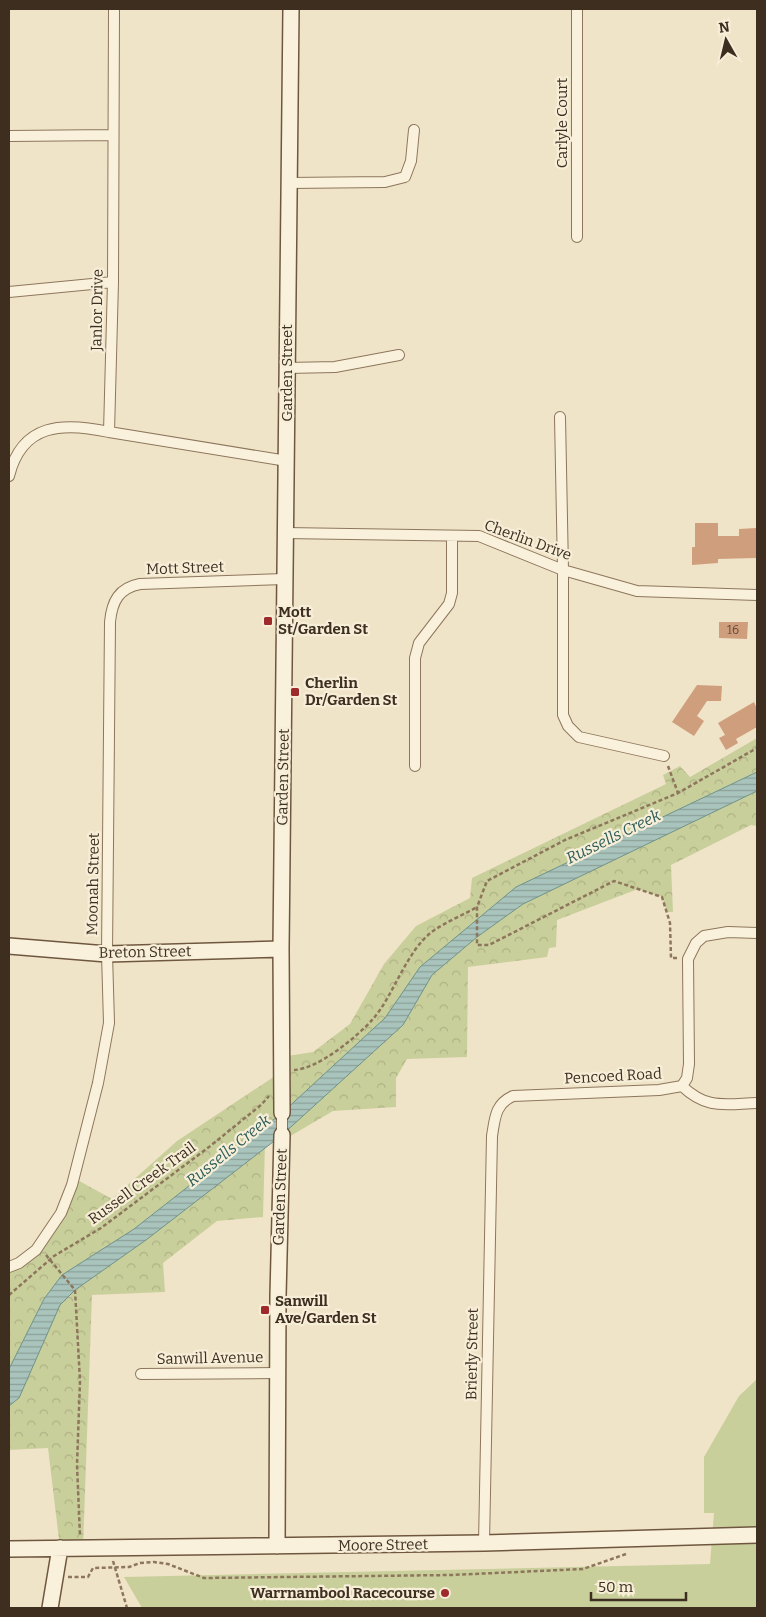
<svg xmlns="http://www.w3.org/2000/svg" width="766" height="1617" font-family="Bitter,serif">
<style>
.park{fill:url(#park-crowns)}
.garden{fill:#c9cf9b}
.water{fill:url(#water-rules);stroke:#6f938a}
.building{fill:#cf9f7d}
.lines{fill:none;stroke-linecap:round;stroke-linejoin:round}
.street-casing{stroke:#8d765c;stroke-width:12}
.secondary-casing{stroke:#6f573f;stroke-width:18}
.path{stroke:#8d765c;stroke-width:2.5;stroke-dasharray:4 2.5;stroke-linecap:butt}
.street{stroke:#faf1dc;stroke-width:10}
.secondary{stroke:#faf1dc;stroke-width:15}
.poi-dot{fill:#9e2a2b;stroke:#f7eed8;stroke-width:2}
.labels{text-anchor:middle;stroke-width:4.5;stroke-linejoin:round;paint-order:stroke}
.number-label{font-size:12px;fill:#624a37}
.street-label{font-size:15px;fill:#3d2e20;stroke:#f7eed8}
.poi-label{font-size:15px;font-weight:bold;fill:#3d2e20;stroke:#f7eed8;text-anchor:start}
.water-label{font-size:16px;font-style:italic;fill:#2f5d5a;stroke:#f7eed8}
</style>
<defs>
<pattern id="park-crowns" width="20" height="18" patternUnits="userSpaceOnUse" patternTransform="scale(1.25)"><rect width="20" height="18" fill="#c9cf9b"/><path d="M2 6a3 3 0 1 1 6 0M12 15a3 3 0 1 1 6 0" fill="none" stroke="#aeb285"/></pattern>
<pattern id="water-rules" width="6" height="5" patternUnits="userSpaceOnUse" patternTransform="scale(1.25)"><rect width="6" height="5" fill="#a9c4bc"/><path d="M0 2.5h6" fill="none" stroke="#8ba098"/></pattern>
</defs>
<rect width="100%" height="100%" fill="#f0e4c8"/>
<path class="park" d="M757,738V826L751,825L671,865L673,912H667L662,897L638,889L557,920L556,947L549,948L547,957L468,967L467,1057L407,1059L396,1078V1107L333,1111L282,1141V1126L265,1143L263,1217L217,1221L163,1263L165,1292L92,1295L83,1548H60L48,1448L9,1450V1267L36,1250L74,1178L112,1199L177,1141L281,1072V1057L313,1052L350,1024L384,964L416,926L470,898L472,878L666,784L663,775L680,766L690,777Z"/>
<path class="garden" d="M757,1379V1608H142L124,1577L710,1564L714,1513H704V1457L739,1396Z"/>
<path class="water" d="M757,772V791L523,904L477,937L432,975L403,1025L282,1135L146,1240L75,1290L60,1305L19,1398L9,1406V1369L44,1299L62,1275L134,1229L282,1113L385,1018L420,967L516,887Z"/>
<path class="building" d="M695,523H718V536H739V529L756,528V558L718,559V563L692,565V547H695Z
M719,622H748L747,639L719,638Z
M697,685L722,686L721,701H707L697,716L704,721L694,736L672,722Z
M754,702L757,709V727L736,739L738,743L726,750L719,738L725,735L718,723Z"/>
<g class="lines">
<g class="street-casing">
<path id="street" d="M114,9L113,282L109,432L287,461
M577,9V237
M9,136L113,135
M288,183L385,182L405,177L411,161L414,130
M9,292L113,282
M287,368L335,367L399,355
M560,417L563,570V715L568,726L579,737L664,756
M9,476C22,423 63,422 109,432
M285,533L479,536L563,570L637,591L757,595
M415,766V658L419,643L449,604L452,593V536
M682,1086C707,1110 725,1104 757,1103
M282,1113V1135
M9,1267L19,1263L36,1250L61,1213L72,1185L98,1083L109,1023L107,954L110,622C112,601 119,588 140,584L284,579
M141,1374L278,1373
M484,1543L492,1136C495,1118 495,1104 513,1096L659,1090L682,1086L687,1078L689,1064L688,959L696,943L704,936L728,932L757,933"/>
</g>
<g class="secondary-casing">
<path id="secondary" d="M9,946L107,954L281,949
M282,1113L281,949L291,9
M277,1546L278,1296L282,1135
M9,1549L484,1543L757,1535
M50,1608L60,1548"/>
</g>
<path class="path" d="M668,766L678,793
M677,958H671L670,923L662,897L614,881L489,945H477V907L487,881L565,840L678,793L757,748
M294,1070C318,1069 357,1037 373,1019C394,995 406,951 433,931C446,922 463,915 477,907
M46,1255L75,1290L80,1381L77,1465L80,1536
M9,1295L54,1256L101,1228L209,1147L261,1105L269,1096
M113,1561L127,1608
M68,1577H88L93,1568L129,1567L140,1563L154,1562L168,1564L204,1578L451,1575L583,1569L626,1554"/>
<use href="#street" class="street"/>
<use href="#secondary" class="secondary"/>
</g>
<g class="poi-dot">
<rect x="263" y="616" width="10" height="10" rx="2.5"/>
<rect x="290" y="687" width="10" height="10" rx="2.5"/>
<rect x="260" y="1305" width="10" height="10" rx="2.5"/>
<circle cx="445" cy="1593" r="5"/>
</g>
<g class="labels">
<g class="number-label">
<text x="733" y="634">16</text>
</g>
<g class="street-label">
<text transform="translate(562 123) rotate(-90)" y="5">Carlyle Court</text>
<text transform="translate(97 310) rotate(-89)" y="5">Janlor Drive</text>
<text transform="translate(287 373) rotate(-90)" y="5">Garden Street</text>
<text transform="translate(528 540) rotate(20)" y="5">Cherlin Drive</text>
<text transform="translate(185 568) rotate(-2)" y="5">Mott Street</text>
<text transform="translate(283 777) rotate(-89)" y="5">Garden Street</text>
<text transform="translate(93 884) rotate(-89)" y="5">Moonah Street</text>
<text transform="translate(145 952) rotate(-1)" y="5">Breton Street</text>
<text transform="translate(613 1076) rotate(-3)" y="5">Pencoed Road</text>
<text transform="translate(142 1183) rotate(-36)" y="5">Russell Creek Trail</text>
<text transform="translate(280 1197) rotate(-88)" y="5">Garden Street</text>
<text transform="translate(472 1354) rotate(-89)" y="5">Brierly Street</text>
<text transform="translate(210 1358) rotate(-1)" y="5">Sanwill Avenue</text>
<text transform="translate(383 1545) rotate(-1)" y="5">Moore Street</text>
</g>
<g class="poi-label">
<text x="278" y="617">Mott<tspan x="278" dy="17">St/Garden St</tspan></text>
<text x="305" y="688">Cherlin<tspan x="305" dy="17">Dr/Garden St</tspan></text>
<text x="275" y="1306">Sanwill<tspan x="275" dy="17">Ave/Garden St</tspan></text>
<text x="435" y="1598" text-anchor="end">Warrnambool Racecourse</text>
</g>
<g class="water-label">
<text transform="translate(613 836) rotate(-26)" y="6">Russells Creek</text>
<text transform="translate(228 1150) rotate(-39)" y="6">Russells Creek</text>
</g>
</g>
<rect width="766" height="1617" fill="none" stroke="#3d2e20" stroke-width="20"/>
<g transform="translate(726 40) rotate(352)" stroke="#f7eed8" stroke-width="4" paint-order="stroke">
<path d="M0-4L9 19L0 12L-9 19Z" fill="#3d2e20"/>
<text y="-8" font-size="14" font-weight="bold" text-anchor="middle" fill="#3d2e20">N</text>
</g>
<path d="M591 1592v8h95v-8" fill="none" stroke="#3d2e20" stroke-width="2.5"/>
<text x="598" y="1592" font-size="15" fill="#3d2e20" stroke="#f7eed8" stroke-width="4" paint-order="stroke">50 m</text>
</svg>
